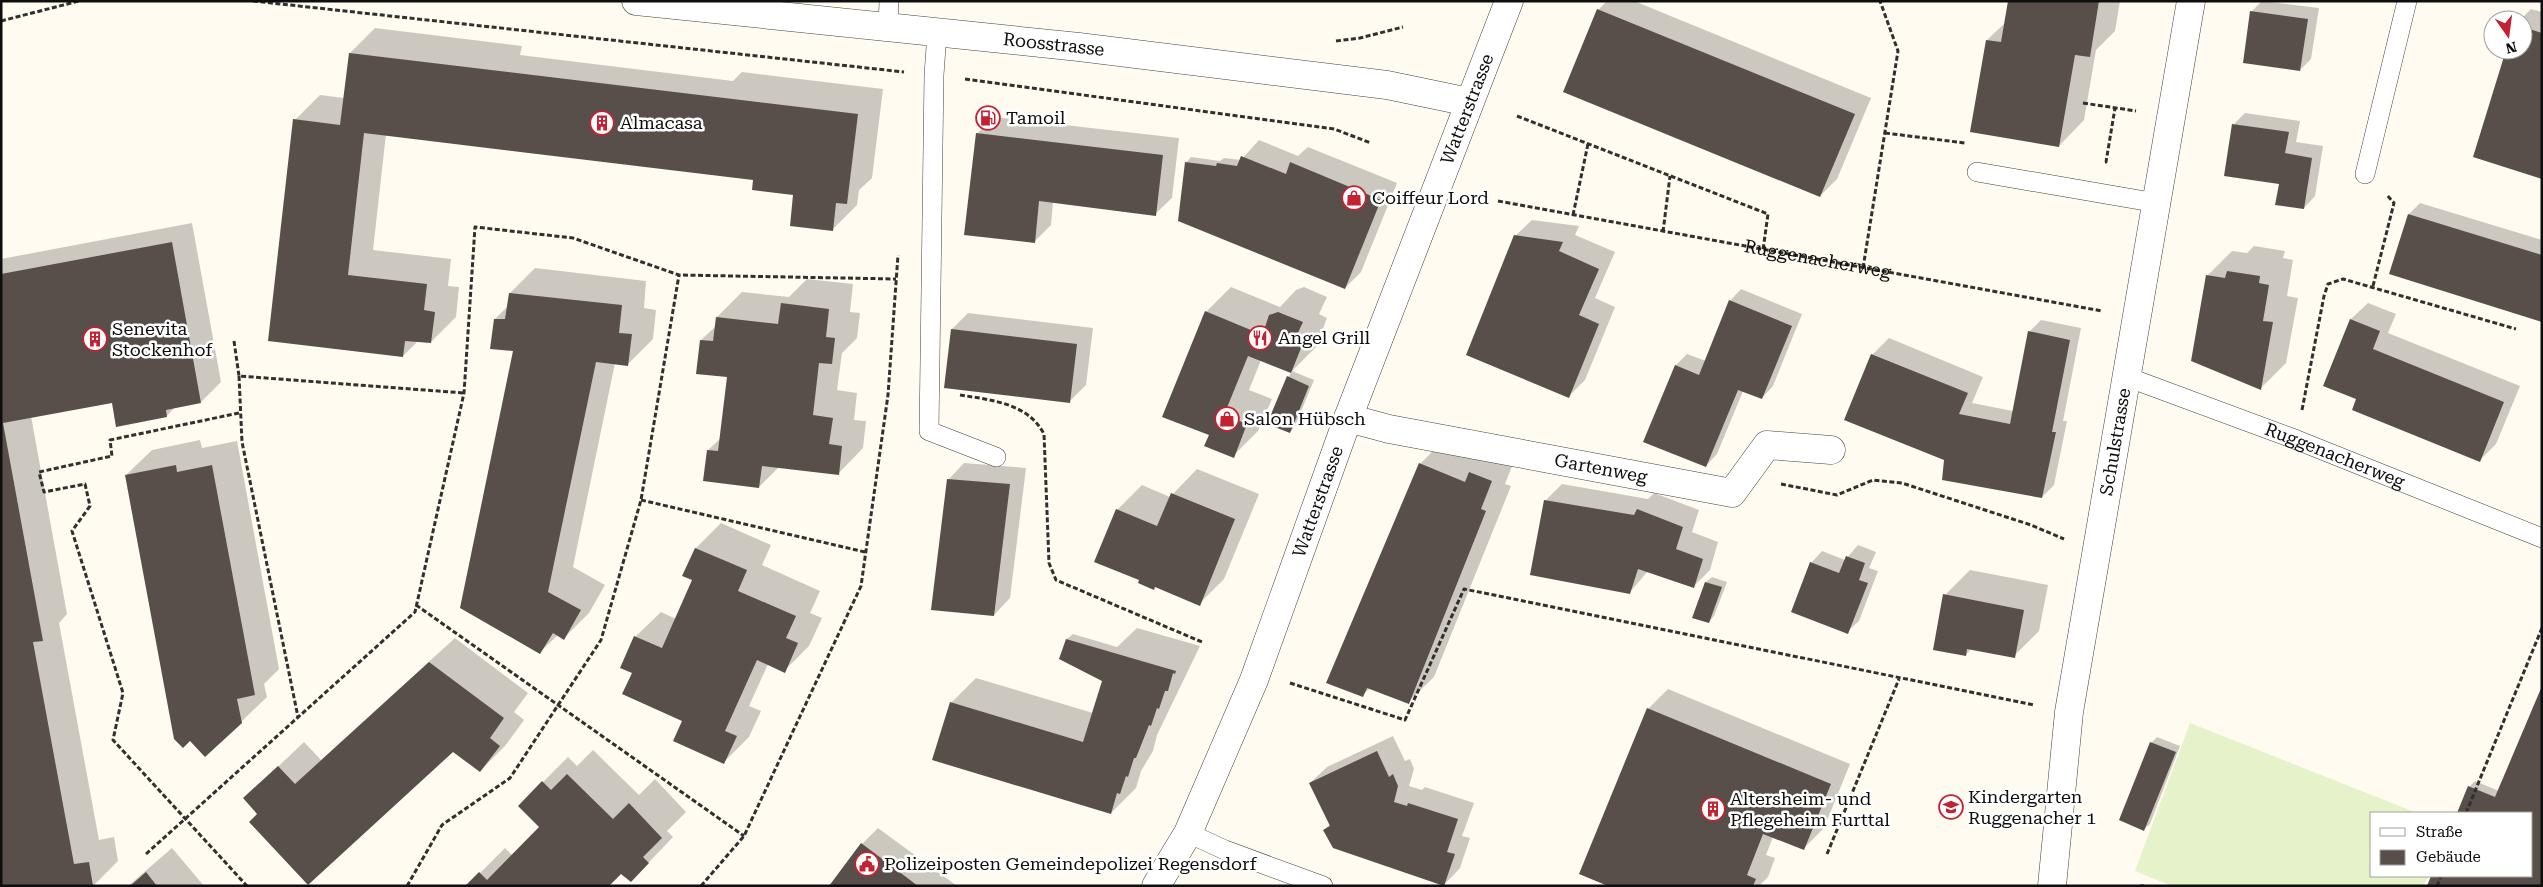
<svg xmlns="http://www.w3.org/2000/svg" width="2543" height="887" font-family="'Roboto Serif',serif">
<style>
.pitch{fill:#e6f2ca}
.shadow{fill:#0003}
.building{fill:#584f4a}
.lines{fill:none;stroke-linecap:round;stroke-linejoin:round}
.service-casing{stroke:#414141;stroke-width:20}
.minor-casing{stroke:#414141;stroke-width:29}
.path{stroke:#303030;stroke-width:3;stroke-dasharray:5 2.5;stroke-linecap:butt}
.service{stroke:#fff;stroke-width:19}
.minor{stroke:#fff;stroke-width:28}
.labels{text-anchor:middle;stroke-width:5;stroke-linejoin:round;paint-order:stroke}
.street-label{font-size:18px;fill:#0e0e0e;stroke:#fff}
.poi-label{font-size:18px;fill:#0e0e0e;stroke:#fff;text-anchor:start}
</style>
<rect width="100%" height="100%" fill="#fffbf0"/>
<path class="pitch" d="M2190,723L2417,813H2372V876H2428L2424,886H2172L2135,871Z"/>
<path class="shadow" d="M1607,1H1634L1871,98L1837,179L1820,196L1598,10Z
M2009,1H2120L2115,31L2096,50L2084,120L2059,146L1987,40L2006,22Z
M2262,1L2319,8L2311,59L2300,70L2252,11Z
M2531,9L2542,12V177L2507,50H2523V20H2520Z
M375,28L522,46L520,55L733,81L742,72L883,89L872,178L859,190L857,205L832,230L795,194L754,179L386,134L373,250L451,259L448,286L459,287L456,317L431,342L418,341L403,356L269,340L295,120L320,95L344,98L350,53Z
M2245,113L2300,121L2296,142L2323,146L2315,196L2304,208L2280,183L2234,124Z
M993,117L1179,138L1172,198L1155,214L1053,202L1051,225L1034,242L977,134Z
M1259,140L1298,156L1308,147L1397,183L1361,272L1345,288L1186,163L1191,157L1220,161L1224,158L1241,160Z
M2420,203L2542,240V320L2409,214Z
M1532,220L1579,226L1575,235L1615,252L1595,298L1615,307L1585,380L1569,396L1515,236Z
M192,223L221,382L201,402L175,407L167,416L113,401L31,416L67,614L59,623L99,840L114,837L118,861L93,886H1V259Z
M2254,246L2285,251L2283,258L2293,260L2287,296L2298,298L2286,363L2261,388L2207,276L2232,251L2247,253Z
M535,268L646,281L644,308L656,310L653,339L628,364L615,363L573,567L605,585L589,613L564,638L558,635L540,652L515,350L495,319L508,306L510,293Z
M807,279L853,284L850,312L860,313L857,338L842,353L837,390L857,393L854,420L866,421L863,448L838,474L779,467L759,487L708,450L721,438L728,376L701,340L716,326L717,317L742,292L789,297Z
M1231,287L1280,307L1296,290L1304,287L1327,297L1319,314L1327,318L1316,347L1292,371L1314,380L1295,426L1290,432L1288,377L1292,372L1261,360L1249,390L1272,399L1258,431L1233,456L1210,435L1206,312Z
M1741,289L1802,314L1773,386L1762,398L1743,391L1717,454L1706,466L1645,441L1676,365L1687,354L1706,361L1730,301Z
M2368,303L2396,314L2388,333L2520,386L2496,444L2480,460L2358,399L2325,385L2351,319Z
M968,313L1093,328L1086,385L1070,401L952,329Z
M2041,320L2081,328L2063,421H2067L2054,485L2042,497L1846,419L1872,355L1889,338L1983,377L1972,403L2013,411L2029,332Z
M1445,439L1516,456L1505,484L1511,486L1434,677L1408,702L1370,688L1362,696L1420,464Z
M200,440L202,448L237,441L279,669L264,684L267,697L241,722L190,739L126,475L152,450Z
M964,463L1026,468L1010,598L994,615L948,480Z
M1197,469L1259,494L1224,579L1199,604L1156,586L1154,588L1140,580L1117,510L1142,485L1170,497Z
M1562,484L1648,499L1654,493L1699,510L1692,532L1718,542L1710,570L1693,587L1648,571L1630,592L1545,501Z
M721,523L771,545L762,565L820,591L810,613L822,618L809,646L784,671L768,664L749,706L761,711L749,737L724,762L633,673L635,637L661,612L676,619L694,580L684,575L696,548Z
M1858,545L1876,552L1869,568L1878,571L1859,621L1847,632L1811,563L1822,551L1845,560Z
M1970,570L2048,585L2039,631L2014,656L1972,648L1966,655L1945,595Z
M1712,577L1727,582L1714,616L1709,622L1706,582Z
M1137,628L1200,646L1157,735L1153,751L1141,771L1136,788L1111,813L951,703L976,678L1093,713L1103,680L1067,639L1073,634L1117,647Z
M455,638L528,693L514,712L524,720L505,746L480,771L453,750L259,814L245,798L304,742L321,760Z
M1668,689L1850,764L1824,828L1803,849L1773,837L1766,855L1775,858L1768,877L1759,886H1611L1648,709Z
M2542,689V886H2428L2433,876H2532V813H2458L2469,787L2475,781L2499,791Z
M1393,736L1405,761L1410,759L1414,769L1409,786L1422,790L1425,787L1474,803L1462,836L1470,838L1460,868L1444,885L1324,830L1330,824L1310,783L1327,767Z
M2157,737L2180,746L2150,824L2144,829L2151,743Z
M593,750L639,795L655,779L686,812L667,831L673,837L631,881L621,872L467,886L505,848L513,856L541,827L543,782L568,757L577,766Z
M878,828L957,886H831L862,844Z
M172,848L204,886H128Z"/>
<path class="building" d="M2008,1H2099L2090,57L2075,55L2059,147L1970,132L1986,40L2001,42Z
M1597,9L1855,114L1820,197L1563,92Z
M2250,11L2308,19L2300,71L2243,63Z
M2523,27L2542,33V179L2473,157L2506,50H2523Z
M349,53L858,114L847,204L836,203L833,231L790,226L793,195L752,190L753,180L364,133L348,275L427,284L424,310L435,312L431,343L405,341L403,357L268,341L293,119L340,125Z
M2232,124L2289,132L2285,153L2312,158L2304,209L2275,205L2279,184L2224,176Z
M976,133L1163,155L1156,216L1039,201L1035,243L964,235Z
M1241,156L1286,174L1290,162L1381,200L1345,289L1178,221L1185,162L1216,166L1217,163L1237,166Z
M2408,214L2542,255V322L2389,274Z
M1514,235L1563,242L1559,251L1599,269L1579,315L1599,324L1569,398L1466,355Z
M172,242L201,403L166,410L167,417L116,427L112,403L3,423L43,641L33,642L74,864L89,862L93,886H1V274Z
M2227,271L2260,276L2259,283L2269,285L2263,321L2273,322L2261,390L2191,361L2206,275L2225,278Z
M509,293L622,305L619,333L632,334L628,366L596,362L548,592L581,610L564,640L553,633L540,654L460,608L513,351L490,349L494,319H505Z
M1729,300L1792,326L1762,399L1738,390L1706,467L1643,442L1675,365L1699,375Z
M781,303L829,309L826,337L835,338L832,364L819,363L813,415L833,418L829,444L842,446L839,475L762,466L759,488L703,481L707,450L718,451L727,377L696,374L700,340L713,341L716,317L778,324Z
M1205,311L1258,333L1261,326L1265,327L1269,315L1278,312L1303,322L1295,339L1303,343L1291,373L1248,356L1224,415L1247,424L1234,458L1204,446L1209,435L1162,417Z
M2350,319L2380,331L2373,349L2504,402L2480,462L2352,410L2356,399L2323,386Z
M951,329L1077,344L1070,403L944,388Z
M2028,331L2070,340L2052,432H2056L2042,498L1942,480L1944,460L1844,420L1871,354L1968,393L1959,414L2010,424Z
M1287,376L1309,386L1290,433L1267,424Z
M1419,463L1465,482L1469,472L1492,481L1481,509L1486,511L1409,704L1367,688L1363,697L1326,683Z
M176,465L177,472L212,465L255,695L237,699L242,723L205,757L190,741L183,748L174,739L125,475Z
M947,479L1010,484L994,616L931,610Z
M1171,493L1235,519L1200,606L1155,587L1154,590L1138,583L1139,580L1094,562L1116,509L1157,526Z
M1544,500L1634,515L1637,509L1683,527L1676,549L1703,559L1694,588L1638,569L1630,594L1530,575Z
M695,548L747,570L738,591L796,616L786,638L798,643L785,673L757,660L725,731L737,736L724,764L673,741L682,721L622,694L632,673L620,668L634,636L662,648L692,580L682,576Z
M1846,556L1865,563L1859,580L1868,583L1848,634L1791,612L1810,562L1839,573Z
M1705,582L1722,587L1709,623L1692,618Z
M1943,594L2024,610L2015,658L1967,649L1966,656L1933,650Z
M1066,639L1176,671L1175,674L1173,673L1168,691H1165L1159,709L1157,708L1151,726L1149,725L1136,758H1134L1128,777L1126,776L1120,794L1117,793L1111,814L932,760L950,702L1083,742L1102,681L1059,659Z
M429,662L504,718L490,738L500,746L480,772L453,752L308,885L249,822L257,814L243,798L278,766L295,784Z
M2542,686V886H2427L2431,876H2532V813H2457L2468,786L2495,797Z
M1647,708L1831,784L1804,850L1763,834L1747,875L1756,879L1753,886H1608L1579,874Z
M2150,742L2176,752L2144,831L2119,820Z
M1377,751L1389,777L1393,774L1398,786L1394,802L1407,806L1408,803L1458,819L1447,852L1455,854L1444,886L1333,848L1323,830L1330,826L1309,783Z
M567,774L613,819L629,803L662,838L643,857L649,863L631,882L621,874L609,886H465L479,872L487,880L539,827L518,806L542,781L551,790Z
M861,843L918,886H829Z
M146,872L157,886H130Z"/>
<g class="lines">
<g class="service-casing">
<g id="service">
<path d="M888,28L889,1"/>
<path d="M937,33L934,75L929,431L996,457"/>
<path d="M1977,172L2157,203"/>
<path d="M2365,174L2407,1"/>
<path id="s2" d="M2127,377L2297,440L2542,538"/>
<path d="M1188,833L1225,850L1323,886"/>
</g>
</g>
<g class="minor-casing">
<g id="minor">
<path id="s3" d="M636,1L1079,47L1387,85L1469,102"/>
<path id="s4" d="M1348,418L1389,429L1732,493L1767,445L1831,450"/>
<path id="s5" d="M1156,886L1188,833L1254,680L1348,418L1509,1"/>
<path id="s6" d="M2052,886L2069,712L2191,1"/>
</g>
</g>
<g class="path">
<path d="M253,1L904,72"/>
<path d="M1,21L79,1"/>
<path d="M1336,41L1360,38L1403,27"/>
<path d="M965,79L1334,129L1371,143"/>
<path d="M2083,103L2136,111"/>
<path d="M1517,116L1768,214L1763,250"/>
<path d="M1885,133L1965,143"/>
<path d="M2105,162H2106L2115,108"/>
<path id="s1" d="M1498,201L2102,311"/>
<path d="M1573,215L1588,144"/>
<path d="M1663,232L1670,176"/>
<path d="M1863,268L1898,51L1880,1"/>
<path d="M2373,286L2394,203L2387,195"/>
<path d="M234,341L239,376L464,393"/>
<path d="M239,376L242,442L298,717"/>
<path d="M960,395C991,400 1028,403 1044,434L1049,563L1056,580L1202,642"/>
<path d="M2302,410L2324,296L2328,284L2343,279L2516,329"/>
<path d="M239,413L110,440L112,456L39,472L44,492L85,484L90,506L72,531L123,693L113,740L247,886"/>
<path d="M1781,484L1837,495L1873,480L1902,483L2031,525L2064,539"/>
<path d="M641,500L865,552"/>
<path d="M416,605L744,836"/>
<path d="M1290,683L1405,720L1464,589L2034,705"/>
<path d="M2466,813L2542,628"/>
<path d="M146,854L415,612L464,393L475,227L573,238L679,275L896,279"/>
<path d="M1827,854L1899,679"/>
<path d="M407,886L442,825L510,778L601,640L641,500L679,275"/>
<path d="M701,886L744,836L861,586L888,395L898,255"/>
<path d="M2140,886H2144"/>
<path d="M2437,886L2441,876"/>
</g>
<use href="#service" class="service"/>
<use href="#minor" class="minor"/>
</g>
<defs>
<g id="fuel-ring" transform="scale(1.25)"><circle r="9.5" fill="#fff" stroke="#c32232" stroke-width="1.5"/><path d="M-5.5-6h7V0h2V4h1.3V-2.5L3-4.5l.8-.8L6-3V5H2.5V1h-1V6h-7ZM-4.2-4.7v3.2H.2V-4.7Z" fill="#c32232"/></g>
<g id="building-ring" transform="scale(1.25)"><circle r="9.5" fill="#fff" stroke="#c32232" stroke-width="1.5"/><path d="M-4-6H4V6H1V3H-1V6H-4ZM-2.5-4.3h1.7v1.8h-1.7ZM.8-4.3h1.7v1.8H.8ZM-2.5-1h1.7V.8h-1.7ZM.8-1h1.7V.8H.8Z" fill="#c32232"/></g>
<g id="shop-ring" transform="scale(1.25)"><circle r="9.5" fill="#fff" stroke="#c32232" stroke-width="1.5"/><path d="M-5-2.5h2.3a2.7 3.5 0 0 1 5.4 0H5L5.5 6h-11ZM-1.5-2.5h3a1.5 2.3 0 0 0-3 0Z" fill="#c32232"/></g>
<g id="restaurant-ring" transform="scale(1.25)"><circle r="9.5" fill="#fff" stroke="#c32232" stroke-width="1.5"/><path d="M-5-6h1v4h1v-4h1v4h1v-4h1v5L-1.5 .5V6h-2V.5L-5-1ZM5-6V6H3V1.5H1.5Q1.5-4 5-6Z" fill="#c32232"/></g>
<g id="school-ring" transform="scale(1.25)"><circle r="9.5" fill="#fff" stroke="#c32232" stroke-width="1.5"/><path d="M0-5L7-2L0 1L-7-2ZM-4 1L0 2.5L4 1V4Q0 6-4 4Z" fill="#c32232"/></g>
<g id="civic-ring" transform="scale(1.25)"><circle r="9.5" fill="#fff" stroke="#c32232" stroke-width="1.5"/><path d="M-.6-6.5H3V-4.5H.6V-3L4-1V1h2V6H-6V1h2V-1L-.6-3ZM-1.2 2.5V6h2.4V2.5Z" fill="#c32232"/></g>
</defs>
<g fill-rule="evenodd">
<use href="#fuel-ring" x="988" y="118"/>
<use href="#building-ring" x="602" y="123"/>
<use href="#shop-ring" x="1354" y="198"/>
<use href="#restaurant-ring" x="1260" y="338"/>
<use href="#building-ring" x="95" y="339"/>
<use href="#shop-ring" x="1227" y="419"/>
<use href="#school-ring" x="1951" y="807"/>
<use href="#building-ring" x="1713" y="809"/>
<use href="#civic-ring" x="867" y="864"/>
</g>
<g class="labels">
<g class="street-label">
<text dy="6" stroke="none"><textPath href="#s3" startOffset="420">Roosstrasse</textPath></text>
<text dy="6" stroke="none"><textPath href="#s5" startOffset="838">Watterstrasse</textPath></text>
<text dy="6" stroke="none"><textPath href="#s1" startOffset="325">Ruggenacherweg</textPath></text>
<text dy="6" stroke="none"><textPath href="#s6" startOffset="449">Schulstrasse</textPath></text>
<text dy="6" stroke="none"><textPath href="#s2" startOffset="222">Ruggenacherweg</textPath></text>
<text dy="6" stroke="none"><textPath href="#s4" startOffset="258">Gartenweg</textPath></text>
<text dy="6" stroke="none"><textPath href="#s5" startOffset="418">Watterstrasse</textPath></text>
</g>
<g class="poi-label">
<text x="1006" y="124">Tamoil</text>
<text x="620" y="129">Almacasa</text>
<text x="1372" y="204">Coiffeur Lord</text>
<text x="112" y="335">Senevita<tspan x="112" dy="21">Stockenhof</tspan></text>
<text x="1278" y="344">Angel Grill</text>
<text x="1244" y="425">Salon Hübsch</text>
<text x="1968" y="803">Kindergarten<tspan x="1968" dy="21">Ruggenacher 1</tspan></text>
<text x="1730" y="805">Altersheim- und<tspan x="1730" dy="21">Pflegeheim Furttal</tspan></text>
<text x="884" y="870">Polizeiposten Gemeindepolizei Regensdorf</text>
</g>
</g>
<rect width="2543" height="887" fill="none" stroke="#0e0e0e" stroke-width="5"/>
<rect x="2370" y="812" width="162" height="65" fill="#ffffff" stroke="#9f9f9f"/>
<rect x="2380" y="828" width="25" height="8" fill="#ffffff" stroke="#9f9f9f"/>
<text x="2416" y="837" font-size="15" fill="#0e0e0e">Straße</text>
<rect x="2380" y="850" width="25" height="15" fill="#584f4a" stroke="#9f9f9f"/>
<text x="2416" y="862" font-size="15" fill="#0e0e0e">Gebäude</text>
<g transform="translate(2508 35) rotate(166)"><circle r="24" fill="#ffffff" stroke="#9f9f9f"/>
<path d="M0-4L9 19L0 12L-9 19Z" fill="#c32232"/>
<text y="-8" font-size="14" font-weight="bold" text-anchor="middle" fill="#0e0e0e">N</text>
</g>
</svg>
